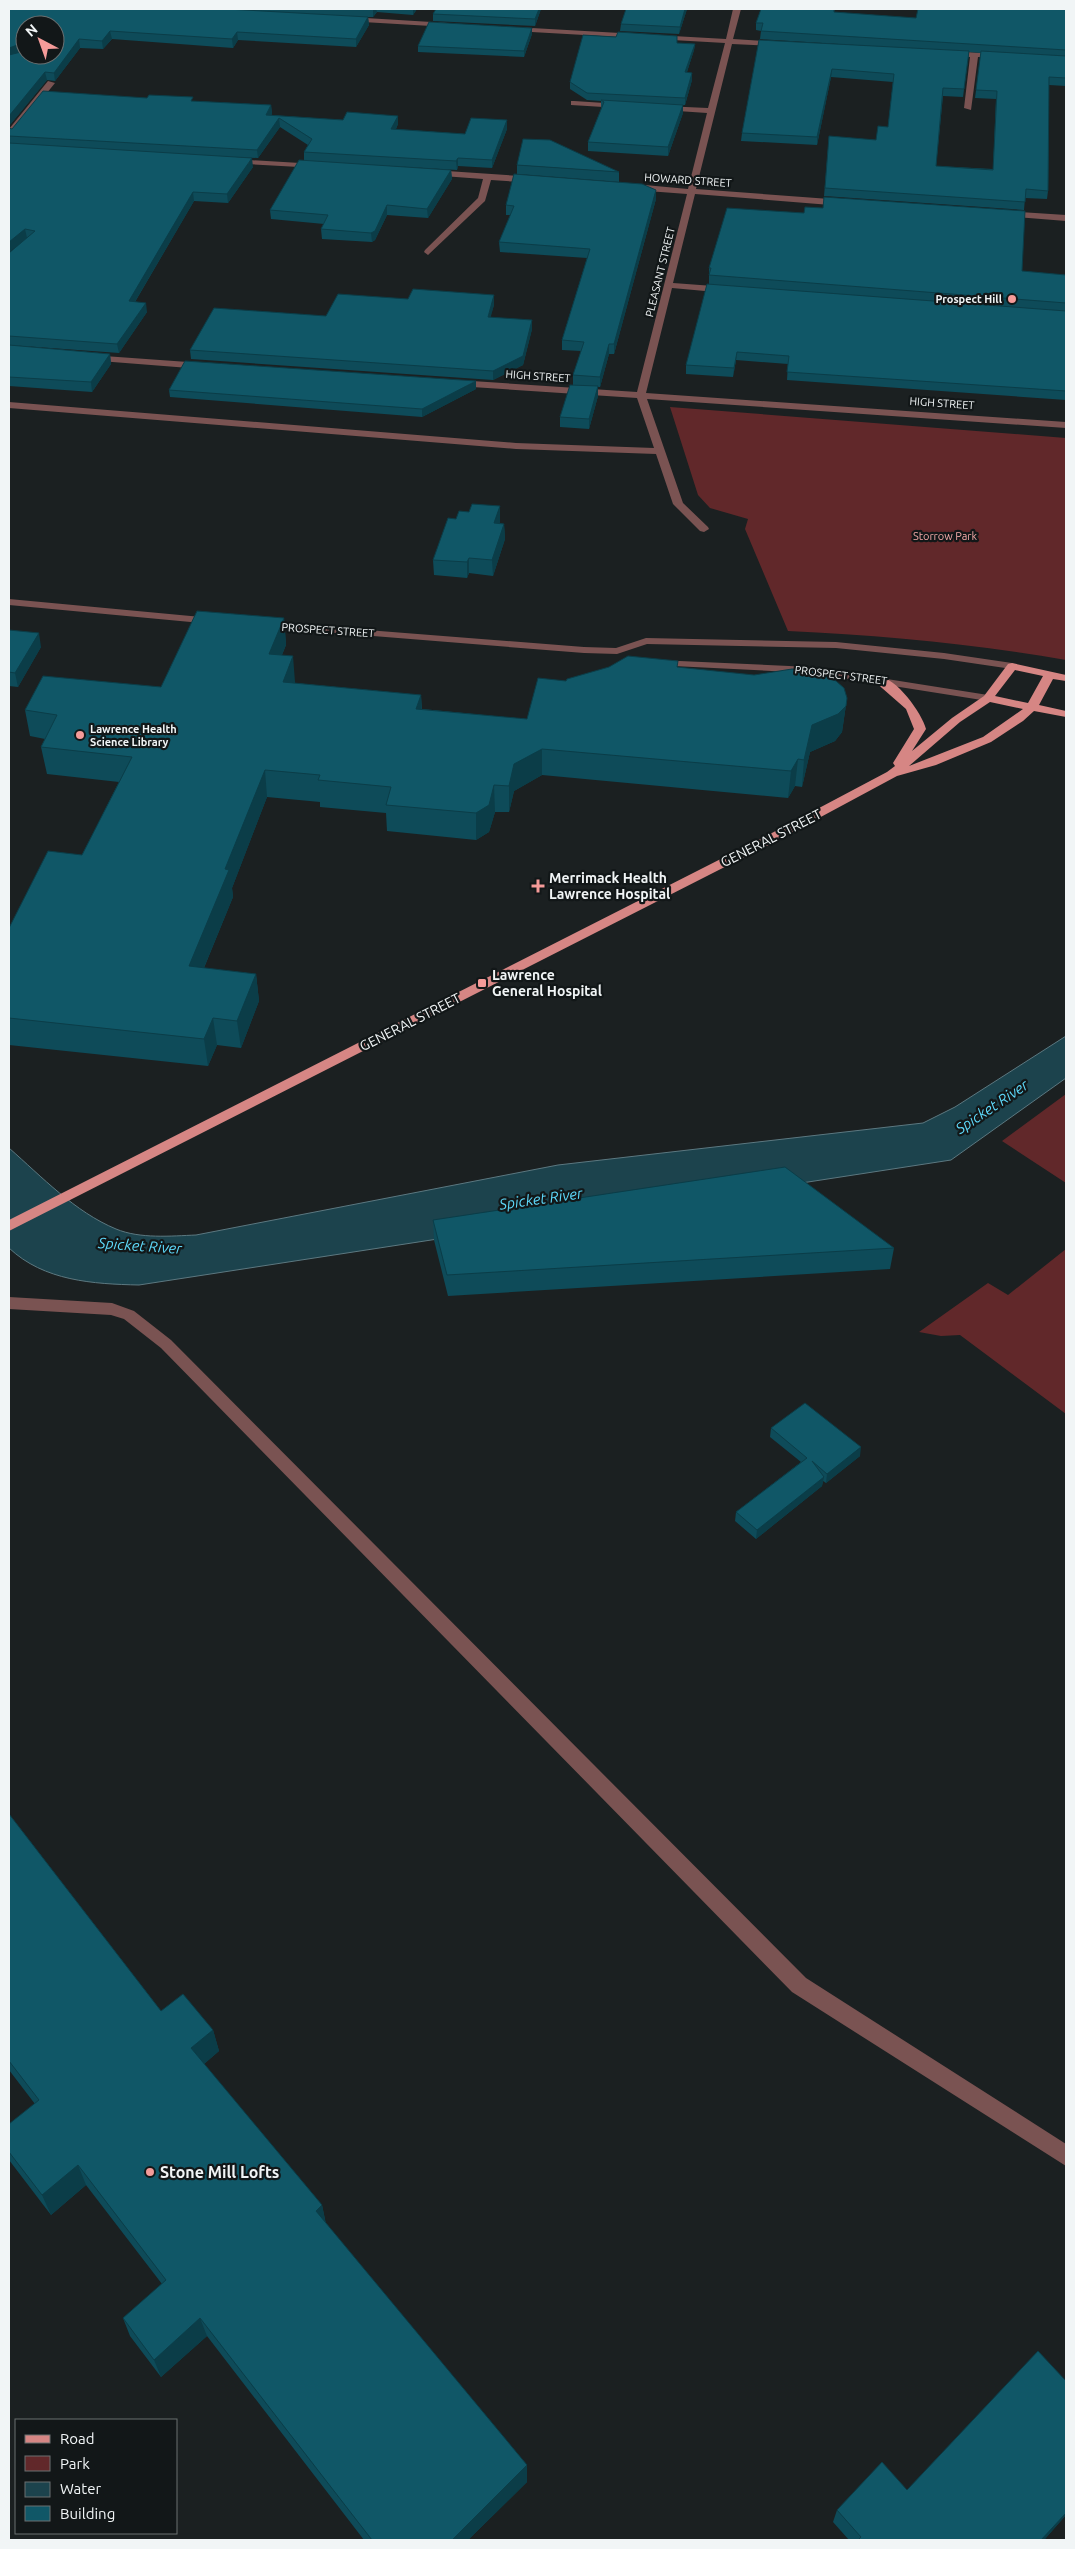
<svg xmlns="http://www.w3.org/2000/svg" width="1075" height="2549" font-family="Ubuntu,sans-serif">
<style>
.green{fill:#61282a}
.water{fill:#1c434d;stroke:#5c7880}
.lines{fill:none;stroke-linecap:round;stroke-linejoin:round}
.minor{fill:#7a5352;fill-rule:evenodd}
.major{fill:#d68684;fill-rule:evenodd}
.wall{fill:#0e4b59;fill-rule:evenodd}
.shaded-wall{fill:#0b3d48}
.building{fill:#105767;stroke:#0b3d48}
.poi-dot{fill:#f59b99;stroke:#121718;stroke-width:2}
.labels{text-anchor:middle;stroke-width:4.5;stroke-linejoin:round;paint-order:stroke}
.far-street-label{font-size:11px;fill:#f1f5f6;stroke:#121718}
.far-poi-label{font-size:11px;font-weight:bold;fill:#f1f5f6;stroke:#121718;text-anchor:end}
.far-park-label{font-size:11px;fill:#f4aaa8;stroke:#121718}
.street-label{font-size:14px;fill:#f1f5f6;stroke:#121718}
.poi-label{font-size:14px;font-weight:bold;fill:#f1f5f6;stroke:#121718;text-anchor:start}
.water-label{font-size:15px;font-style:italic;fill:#5ed9fa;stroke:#121718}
.near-poi-label{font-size:16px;font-weight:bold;fill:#f1f5f6;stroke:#121718;text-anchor:start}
</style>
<rect width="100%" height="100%" fill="#1b2021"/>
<path class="green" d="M670,407L1066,438V660C974,644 881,635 788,631L745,529L748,519L710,508L698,495Z
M1066,1094V1183L1002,1141Z
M1066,1249V1414L960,1335L941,1336L919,1332L988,1283L1008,1295Z"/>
<path class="water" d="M1066,1036V1078L951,1160L139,1285C93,1284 44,1281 9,1248V1148C42,1177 75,1212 116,1229C140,1239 171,1236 196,1235L558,1165L923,1123L955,1107Z"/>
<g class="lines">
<path class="minor" d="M733,9H741L733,39L778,42L782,44L778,46L732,44L696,189L843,200L847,203L843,206L695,194L673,283L727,287L732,290L727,293L672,288L646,393L1066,422V428L647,399L683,503L708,527L709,529L704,532L700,531L673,504L656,454L516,449L9,408V402L516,443L654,448L637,398L457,386L452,383L457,380L637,392L687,194L634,190L630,187L634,184L688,189L707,113L663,110L659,108L663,106L708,108L725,43L514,31L510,29L514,27L726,39Z
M349,17L448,23L452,25L448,27L346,21L345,19Z
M948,51L1000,54L1004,56L1000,58L978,57L971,110L964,108L970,57L945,55L944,53Z
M48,81L55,83L12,136H9V129Z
M574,101L620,104L624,106L620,108L571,105V101Z
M232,159L317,164L321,166L317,168L229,163L228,161Z
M432,170L534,177L538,180L534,183L491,180L485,201L428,255L424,252L425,250L478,198L483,179L429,175V171Z
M1005,211L1066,215V221L1002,216L1001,214Z
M90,355L202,363L207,366L202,369L87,360V356Z
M9,599L212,618L218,621L212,624L9,605Z
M265,622L584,647L616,648L646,638L836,642L944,653L1012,663L1018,666L1012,669L944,659L836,648L647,644L617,654L584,653L261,627L259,625Z
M657,660L811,667L988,695L994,698L988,701L811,673L653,665V661Z
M9,1297L112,1303L134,1311L171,1340L806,1978L1066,2144V2166L792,1992L161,1348L124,1319L111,1315L9,1309Z"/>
<path class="major" d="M1012,663L1066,675V681L1053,679L1039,705L1066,711V717L1034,711L1023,721L991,742L936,765L897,776L778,840L9,1231V1220L770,834L887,772L895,766L893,763L914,729L906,709L874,681V677C893,672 922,713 926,729L912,751L952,718L984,696L1008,664ZM1015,670L1043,676L1028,703L995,696ZM990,702L1023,709L983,737L909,766L960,722Z"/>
</g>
<path class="wall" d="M9,9H417L413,15L377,12L373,17H368L369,25L356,47L238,40L233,48L112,39L103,49L80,48L55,81L47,80L9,126ZM25,25L55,55H25Z
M436,9H541L535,26L433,21V14Z
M626,9H687L679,34L620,31L621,24Z
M761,9H835L834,12L916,18L1066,9V86L1049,85L1048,191L1047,199L1025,198L1024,210L824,196L829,136L876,140L888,127L893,82L831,77L817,145L741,141L742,133L759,40L871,46L760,39L761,31L756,30V23ZM969,52L981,53L975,98L996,99L993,169L936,166L943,96L963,97Z
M532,28V34L524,57L418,52V46Z
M677,43L695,44L694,50L687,72L692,73V80L685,105H683V113L668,156L588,151V142L601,109V101L587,100L570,89V82Z
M194,101L271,105L272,114L271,115L343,120L398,116V124L396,129L465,134L507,120V129L492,168L458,166L457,170L374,165L451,170L452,179L428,218L387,215L375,240L372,242L322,239L321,229L324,224L271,219L270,210L304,161V152L308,145L280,127L258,158L227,157L253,167L228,203L194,201L135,302L147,312L119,353L9,345V253L27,238L9,252V136L12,129Z
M517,165L619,172V182L517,174Z
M656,199L614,354H609L600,387H598V396L589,429L560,427V417L573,385V375L581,351L562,350V340L587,258L500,252L499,242L511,215H506V205Z
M709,268L1022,271L1066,275V400L787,380L788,364L736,360L733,377L686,374V365L709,284Z
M408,299L494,305L490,317L532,329L523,365L493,380L191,359L190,350L326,316Z
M9,345L110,354L111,364L92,392L9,386Z
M476,389L422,417L170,397L169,390Z
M500,522V523L504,524L505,539L493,576L469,573L467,578L434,575L433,560Z
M284,618L286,645L282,655L295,682V683L421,695L422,709L527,719L566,681L678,667L847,698L842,732L835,741L810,752L802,787L795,786L788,798L542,775L514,791L509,812H495L489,832L476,840L387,831L386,813L320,807V802L267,797L232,888L233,897L204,968L256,974L259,1001L241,1048L217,1045L208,1066L9,1045V928L82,855L119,782L47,774L41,747L45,739L30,736L25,710L161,687Z
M9,630L41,647L18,687L9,686Z
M433,1220L894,1248L890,1269L448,1296L434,1240Z
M771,1428L860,1456L826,1483L823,1481L822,1486L756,1539L735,1521L736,1512L801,1462L770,1437Z
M9,1814L161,2011L213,2030L219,2051L204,2064L322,2205L326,2224L527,2465V2482L468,2540H364L207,2336L161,2377L130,2336L123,2318L162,2284L86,2185L51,2215L9,2160V2124L35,2104L9,2070Z
M1066,2381V2515L1044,2540H849L833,2522L837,2510L907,2490Z"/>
<path class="shaded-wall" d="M373,9H376L377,12L373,17Z
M413,9H417L413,15Z
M539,9H541L535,26V19Z
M685,9H687L679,34L680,27Z
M368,17L369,25L356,47V39Z
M532,28V34L524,57V51Z
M110,31L112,39L103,49L102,41Z
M237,32L238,40L233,48L232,39Z
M79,39L80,48L55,81L54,73Z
M23,43L24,51L9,56V48Z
M695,44L694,50L685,78V72Z
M832,69L831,77L817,145V137Z
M45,72L47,80L9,126V116Z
M692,73V80L685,105V98Z
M271,105L272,114L266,123V115Z
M683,105V113L668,156V147Z
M398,116V124L392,138L391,129Z
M279,118L280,127L258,158L257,150Z
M507,120V129L492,168V160Z
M252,158L253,167L228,203L227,194Z
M458,158V166L457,170L456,161Z
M451,170L452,179L428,218L427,209Z
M656,190V199L614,354V344Z
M193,192L194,201L130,310L129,301Z
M387,205V215L375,240L372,242L371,233Z
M25,229L27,238L9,252V242Z
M494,295V305L488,327V317Z
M146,303L147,312L119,353L117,344Z
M532,320V329L523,365L493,380V371Z
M609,344V354L600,387V377Z
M737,352L736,360L733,377L734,368Z
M110,354L111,364L92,392L91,382Z
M476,381V389L422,417V409Z
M598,386V396L589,429V419Z
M500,506V522L495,538L494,523Z
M504,524L505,539L493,576L492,560Z
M469,558V573L467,578V562Z
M284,618L286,645L271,680L269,654Z
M39,633L41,647L18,687L15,673Z
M293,656L295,682L285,709L283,682Z
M421,695L422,721L416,709Z
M847,698L842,732L835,741L810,752L802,787L804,760L812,725Z
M542,749V775L514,791L509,812V786L514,764Z
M798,759L795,786L788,798L791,771Z
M265,770L267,797L232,888L233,897L193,994L189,966L225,869Z
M494,785L495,812L489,832L476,840V813Z
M256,974L259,1001L241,1048L237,1021Z
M213,1018L217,1045L208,1066L204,1039Z
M861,1447L860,1456L826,1483L827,1474Z
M824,1477L822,1486L756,1539L757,1530Z
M213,2030L219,2051L197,2070L191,2048Z
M78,2165L86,2185L51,2215L42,2195Z
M322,2205L326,2225L316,2211Z
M200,2318L207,2336L161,2377L154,2360Z
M527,2465V2482L468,2540H452Z
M1066,2513V2515L1044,2540H1041Z"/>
<path class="building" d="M9,9H227L368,17L356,39L237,32L232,39L110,31L102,41L79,39L54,73L45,72L9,116V55L25,51V55H55V25H25V44L23,43L9,48Z
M436,9H539L535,19L433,14Z
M626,9H685L680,27L621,24Z
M761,9H834V12L916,18L918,9H1066V50L761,31L763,23H756Z
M429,22L532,28L524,51L418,46Z
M618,32L677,36V43L695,44L685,72L692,73L685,98L587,93L570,82L583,35L616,37Z
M759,40L969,51L964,89L943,88L936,166L993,170L997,91L976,90L981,51L1066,56V78L1049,77L1048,191L1026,189L1025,202L825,188L829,136L876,140L878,126L888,127L894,74L832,69L817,137L742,133Z
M43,91L147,98L149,95L193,97L191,101L271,105L266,115L343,120L347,112L398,116L391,129L465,134L471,118L507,120L492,160L458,158L456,161L304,152L312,139L279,118L257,150L9,136V128L12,129Z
M601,100L683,105L668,147L588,142L604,102Z
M523,139L550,140L619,172L517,165Z
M9,143L252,158L227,194L193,192L129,301L146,303L117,344L9,336V253L35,231L25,229L9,242Z
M299,160L451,170L427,209L387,205L375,231L371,233L321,229L328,215L270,210Z
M514,174L642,184L656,190L614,344H609L600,377L573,375L584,342L562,340L590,249L499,242L514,206L506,205Z
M824,197L1025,211L1022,271L1066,275V303L709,275L711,268H709L727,208L804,213L805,207L823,208Z
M707,284L1066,311V391L787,372L789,356L737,352L734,368L686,365Z
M413,289L494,295L488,317L532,320L523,356L493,371L190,350L214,308L326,316L338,294L408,299Z
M9,345L110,354L91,382L9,377Z
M185,361L476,381L422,409L169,390Z
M570,385L598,386L589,419L560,417Z
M472,504L500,506L494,523L504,524L492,560L469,558L467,562L433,560L448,518L456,519L459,511L469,512Z
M197,611L284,618L269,654L293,656L283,682L421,695L416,709L527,719L538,678L566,681L567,679L609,667L628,656L678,661L677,667L754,675L792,669L811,671L836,681L844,688L847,698L846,706L838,714L812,725L804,760L798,759L791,771L542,749L514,764L509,786L494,785L489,805L476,813L386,805L391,787L318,780L320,775L265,770L225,869L229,870L189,966L256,974L237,1021L213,1018L204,1039L9,1018V928L48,851L82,855L132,757L41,747L57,715L25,710L43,676L161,687Z
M9,630L39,633L15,673L9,672Z
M785,1167L894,1248L447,1275L433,1220Z
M805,1403L861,1447L827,1474L812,1461L824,1477L757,1530L736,1512L807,1458L771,1428Z
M9,1814L161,2011L183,1994L213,2030L191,2048L322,2205L316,2211L527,2465L452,2540H372L200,2318L154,2360L123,2318L166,2280L78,2165L42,2195L9,2152V2124L39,2100L9,2061Z
M1038,2351L1066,2381V2513L1041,2540H858L861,2537L837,2510L882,2462L907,2490Z"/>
<g class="poi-dot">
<circle cx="1012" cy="299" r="5"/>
<circle cx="80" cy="735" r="5"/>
<path d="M535.5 878.5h5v5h5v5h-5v5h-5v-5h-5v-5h5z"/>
<rect x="477" y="978" width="10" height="10" rx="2.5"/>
<circle cx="150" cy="2172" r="5"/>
</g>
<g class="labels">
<g class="far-street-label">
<text transform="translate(688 180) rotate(4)" y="4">HOWARD STREET</text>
<text transform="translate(660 272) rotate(-76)" y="4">PLEASANT STREET</text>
<text transform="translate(538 376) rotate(4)" y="4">HIGH STREET</text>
<text transform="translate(942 403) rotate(4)" y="4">HIGH STREET</text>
<text transform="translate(328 630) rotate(4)" y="4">PROSPECT STREET</text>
<text transform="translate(841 675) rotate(7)" y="4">PROSPECT STREET</text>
</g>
<g class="far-poi-label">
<text x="1002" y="303">Prospect Hill</text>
<text x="90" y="733" text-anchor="start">Lawrence Health<tspan x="90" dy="13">Science Library</tspan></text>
</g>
<g class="far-park-label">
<text x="945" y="540">Storrow Park</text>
</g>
<g class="street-label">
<text transform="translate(771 838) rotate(-27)" y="5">GENERAL STREET</text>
<text transform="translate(410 1022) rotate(-27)" y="5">GENERAL STREET</text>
</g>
<g class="poi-label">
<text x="549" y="883">Merrimack Health<tspan x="549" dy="16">Lawrence Hospital</tspan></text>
<text x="492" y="980">Lawrence<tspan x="492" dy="16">General Hospital</tspan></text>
</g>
<g class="water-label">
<text transform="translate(992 1107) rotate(-34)" y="5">Spicket River</text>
<text transform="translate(541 1199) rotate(-8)" y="5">Spicket River</text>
<text transform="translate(140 1246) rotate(4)" y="5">Spicket River</text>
</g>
<g class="near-poi-label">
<text x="160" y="2178">Stone Mill Lofts</text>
</g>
</g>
<rect width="1075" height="2549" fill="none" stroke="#f1f5f6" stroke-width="20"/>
<rect x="15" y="2419" width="162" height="115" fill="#121718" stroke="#6b7071"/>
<rect x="25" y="2435" width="25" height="8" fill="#d68684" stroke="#6b7071"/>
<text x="60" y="2444" font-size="15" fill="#f1f5f6">Road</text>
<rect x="25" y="2456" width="25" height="15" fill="#61282a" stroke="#6b7071"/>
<text x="60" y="2469" font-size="15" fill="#f1f5f6">Park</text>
<rect x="25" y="2482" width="25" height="15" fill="#1c434d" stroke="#6b7071"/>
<text x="60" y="2494" font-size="15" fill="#f1f5f6">Water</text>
<rect x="25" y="2506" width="25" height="15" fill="#105767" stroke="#6b7071"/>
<text x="60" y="2519" font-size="15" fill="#f1f5f6">Building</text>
<g transform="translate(40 40) rotate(319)"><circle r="24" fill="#121718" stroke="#6b7071"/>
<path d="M0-4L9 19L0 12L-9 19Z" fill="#f59b99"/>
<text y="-8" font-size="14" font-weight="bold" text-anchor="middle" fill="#f1f5f6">N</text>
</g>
</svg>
